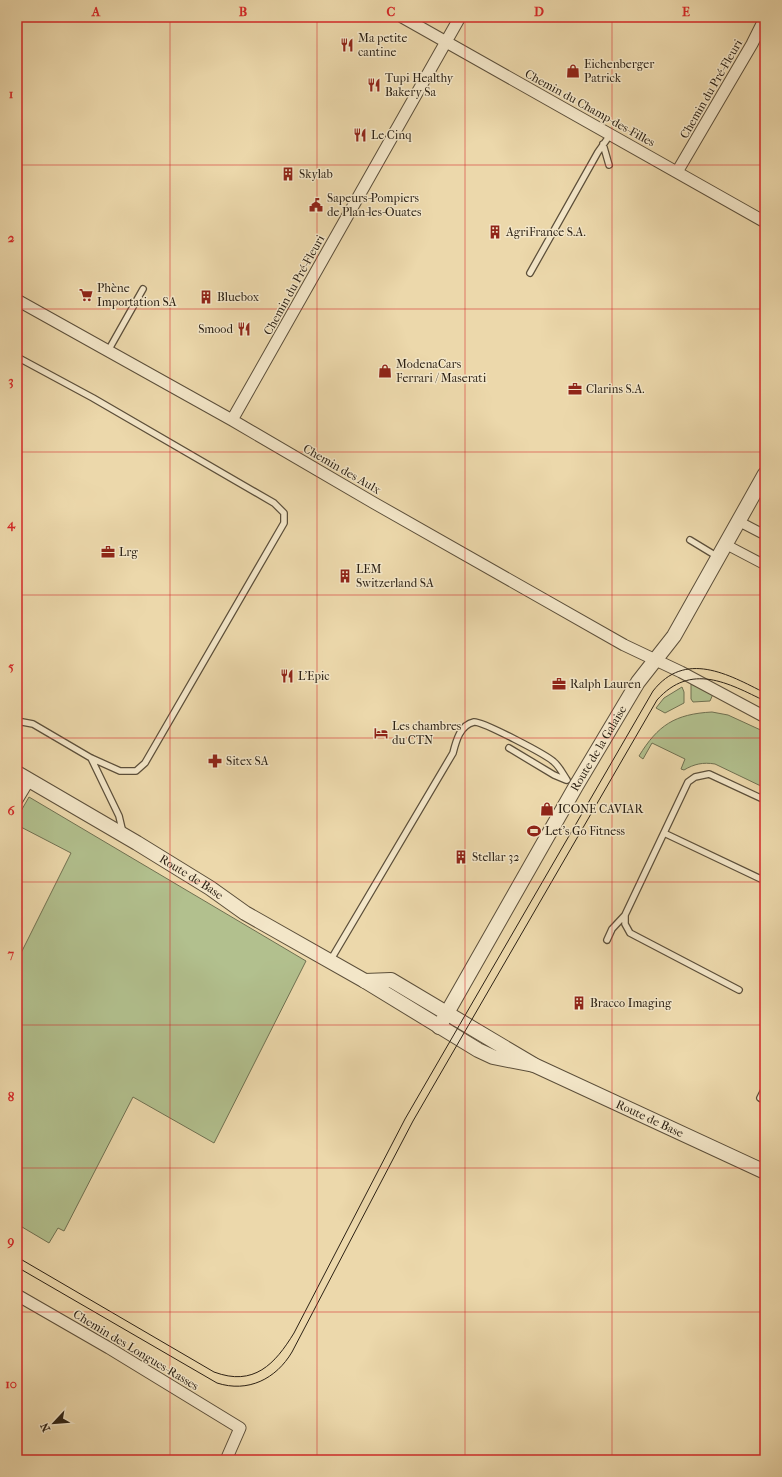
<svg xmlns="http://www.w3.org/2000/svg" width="782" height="1477" font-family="'IM FELL French Canon',serif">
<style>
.green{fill:#b2c08e;stroke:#6f7051}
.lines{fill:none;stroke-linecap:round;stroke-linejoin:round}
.service-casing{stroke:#5c4f3a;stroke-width:8}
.pedestrian-casing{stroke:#5c4f3a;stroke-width:11}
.minor-casing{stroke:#5c4f3a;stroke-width:13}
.tertiary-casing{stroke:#5c4f3a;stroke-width:16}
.service{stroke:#f3e6c8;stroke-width:5.5}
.pedestrian{stroke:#f3e6c8;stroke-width:9}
.minor{stroke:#f3e6c8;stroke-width:11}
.tertiary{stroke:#f3e6c8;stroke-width:14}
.tram{stroke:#2c2114;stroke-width:1}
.grid{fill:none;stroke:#d62828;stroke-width:1;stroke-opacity:0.55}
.labels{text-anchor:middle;stroke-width:3;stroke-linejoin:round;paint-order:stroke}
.poi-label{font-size:12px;fill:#2c2114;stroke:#f3e6c8;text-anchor:start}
.street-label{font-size:12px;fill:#2c2114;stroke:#f3e6c8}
.neatline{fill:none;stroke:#d62828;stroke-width:1.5}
.grid-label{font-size:13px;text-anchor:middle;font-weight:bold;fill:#d62828}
</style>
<rect width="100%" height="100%" fill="#ecd8ab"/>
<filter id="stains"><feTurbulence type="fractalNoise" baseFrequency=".005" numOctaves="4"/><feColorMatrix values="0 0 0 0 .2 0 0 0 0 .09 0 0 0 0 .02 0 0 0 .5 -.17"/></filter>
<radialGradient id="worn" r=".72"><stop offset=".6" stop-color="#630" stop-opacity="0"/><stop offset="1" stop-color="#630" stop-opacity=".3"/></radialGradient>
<path class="green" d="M691,684L713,694L710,701L693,702L691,699Z
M682,687L684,692V703L665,713L656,708L664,698Z
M712,712L728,715L765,732V788L715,764C703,762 694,764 684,770L681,769L685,759L652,743L643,759L639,756C658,725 675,714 712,712Z
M29,797L306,961L214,1143L133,1097L64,1231L58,1228L49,1243L17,1224V961L71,853L17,825V818Z"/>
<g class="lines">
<g class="service-casing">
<path id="service" d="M603,144L609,165
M530,273L598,152L610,135
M108,351L143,289
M17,357L93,398L274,503L284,513V523L145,763L136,771H120L91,758L33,724L17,721
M690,540L718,557
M509,748L554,775L566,780
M91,758L119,816L123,833
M664,833L765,881
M607,940L612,929L625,915
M330,961L453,753C456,741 460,725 474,722C482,721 547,755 554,762C559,766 563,774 567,780
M739,990L630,933L625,924V915L688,782L695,777L709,774L765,800
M765,1088L760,1098L765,1101"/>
</g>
<g class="pedestrian-casing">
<path id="pedestrian" d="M738,521L765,535
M725,544L765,565"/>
</g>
<g class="minor-casing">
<path id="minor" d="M402,17L765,222
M677,172L752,44L765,18
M17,300L232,420L374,503L624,645L681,672L765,717
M232,420L460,17
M17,800L29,780
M17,1295L109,1348L240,1428L226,1460"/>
</g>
<g class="tertiary-casing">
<g id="tertiary">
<path id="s1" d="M17,773L137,843L210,888L245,913L365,981L478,1050L493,1057L534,1065"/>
<path id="s2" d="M365,981L391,980L534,1065L765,1172"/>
<path id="s3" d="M439,1027L576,786L638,682L674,636L765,474"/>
</g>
</g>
<use href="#service" class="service"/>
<use href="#pedestrian" class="pedestrian"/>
<use href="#minor" class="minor"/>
<use href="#tertiary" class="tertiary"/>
<path class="tram" d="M17,1257L214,1372C254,1387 275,1364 294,1333L405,1119L653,691C685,650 728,674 765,693
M17,1267L217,1383C248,1393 276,1379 292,1352L413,1121L657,700C691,662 728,683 765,701"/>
</g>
<path class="grid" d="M170,17V1460M317,17V1460M465,17V1460M612,17V1460M17,165H765M17,309H765M17,452H765M17,595H765M17,738H765M17,882H765M17,1025H765M17,1168H765M17,1312H765"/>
<defs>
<g id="restaurant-bare" transform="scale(1.08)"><path d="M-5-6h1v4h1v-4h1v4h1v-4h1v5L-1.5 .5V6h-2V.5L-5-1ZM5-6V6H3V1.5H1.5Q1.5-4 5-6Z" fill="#8f2418" stroke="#f3e6c8" stroke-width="2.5" paint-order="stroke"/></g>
<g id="shop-bare" transform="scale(1.08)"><path d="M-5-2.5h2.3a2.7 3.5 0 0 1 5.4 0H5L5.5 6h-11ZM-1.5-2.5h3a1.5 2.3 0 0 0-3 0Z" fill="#8f2418" stroke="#f3e6c8" stroke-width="2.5" paint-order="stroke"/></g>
<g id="building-bare" transform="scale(1.08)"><path d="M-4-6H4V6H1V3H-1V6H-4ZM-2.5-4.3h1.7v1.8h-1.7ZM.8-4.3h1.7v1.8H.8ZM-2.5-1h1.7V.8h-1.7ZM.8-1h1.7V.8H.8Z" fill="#8f2418" stroke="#f3e6c8" stroke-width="2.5" paint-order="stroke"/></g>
<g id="civic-bare" transform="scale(1.08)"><path d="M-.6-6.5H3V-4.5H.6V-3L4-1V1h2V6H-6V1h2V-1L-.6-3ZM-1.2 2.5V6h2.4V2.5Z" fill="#8f2418" stroke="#f3e6c8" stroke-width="2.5" paint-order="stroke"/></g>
<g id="supermarket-bare" transform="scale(1.08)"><path d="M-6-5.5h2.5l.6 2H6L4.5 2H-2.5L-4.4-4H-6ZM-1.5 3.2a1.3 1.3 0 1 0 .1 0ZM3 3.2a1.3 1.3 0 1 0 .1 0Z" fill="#8f2418" stroke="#f3e6c8" stroke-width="2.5" paint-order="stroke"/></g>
<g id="office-bare" transform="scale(1.08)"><path d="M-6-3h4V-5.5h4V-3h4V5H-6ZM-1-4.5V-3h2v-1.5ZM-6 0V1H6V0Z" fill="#8f2418" stroke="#f3e6c8" stroke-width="2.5" paint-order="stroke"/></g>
<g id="hotel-bare" transform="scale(1.08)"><path d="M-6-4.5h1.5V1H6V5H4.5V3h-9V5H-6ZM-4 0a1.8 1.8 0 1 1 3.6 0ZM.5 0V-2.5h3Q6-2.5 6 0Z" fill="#8f2418" stroke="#f3e6c8" stroke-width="2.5" paint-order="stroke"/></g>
<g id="pharmacy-bare" transform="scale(1.08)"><path d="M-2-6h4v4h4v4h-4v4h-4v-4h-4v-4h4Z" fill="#8f2418" stroke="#f3e6c8" stroke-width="2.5" paint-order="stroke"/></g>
<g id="stadium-bare" transform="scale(1.08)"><path d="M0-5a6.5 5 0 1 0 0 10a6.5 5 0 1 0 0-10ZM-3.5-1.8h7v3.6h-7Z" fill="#8f2418" stroke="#f3e6c8" stroke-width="2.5" paint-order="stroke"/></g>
</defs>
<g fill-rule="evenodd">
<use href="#restaurant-bare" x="347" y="45"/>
<use href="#shop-bare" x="573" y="71"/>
<use href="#restaurant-bare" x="374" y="85"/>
<use href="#restaurant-bare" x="360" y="135"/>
<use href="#building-bare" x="288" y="174"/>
<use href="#civic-bare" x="316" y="205"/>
<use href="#building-bare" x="495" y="232"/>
<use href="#supermarket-bare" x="86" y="295"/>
<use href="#building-bare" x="206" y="297"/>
<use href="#restaurant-bare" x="244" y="329"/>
<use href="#shop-bare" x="385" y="371"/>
<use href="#office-bare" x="575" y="389"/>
<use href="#office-bare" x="108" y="552"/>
<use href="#building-bare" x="345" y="576"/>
<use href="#restaurant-bare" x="287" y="676"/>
<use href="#office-bare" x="559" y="684"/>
<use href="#hotel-bare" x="381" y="733"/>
<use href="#pharmacy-bare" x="215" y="761"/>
<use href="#shop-bare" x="547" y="809"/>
<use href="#stadium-bare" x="534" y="831"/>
<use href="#building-bare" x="461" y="857"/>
<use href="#building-bare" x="579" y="1003"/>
</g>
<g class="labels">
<g class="poi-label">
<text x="358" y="42">Ma petite<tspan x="358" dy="14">cantine</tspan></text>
<text x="584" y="68">Eichenberger<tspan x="584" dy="14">Patrick</tspan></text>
<text x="385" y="82">Tupi Healthy<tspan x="385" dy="14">Bakery Sa</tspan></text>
<text x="371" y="139">Le Cinq</text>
<text x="299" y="178">Skylab</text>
<text x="327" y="202">Sapeurs-Pompiers<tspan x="327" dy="14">de Plan-les-Ouates</tspan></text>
<text x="506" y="236">AgriFrance S.A.</text>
<text x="97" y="292">Phène<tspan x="97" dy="14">Importation SA</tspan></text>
<text x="217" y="301">Bluebox</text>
<text x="233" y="333" text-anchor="end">Smood</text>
<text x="396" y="368">ModenaCars<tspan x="396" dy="14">Ferrari / Maserati</tspan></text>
<text x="586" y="393">Clarins S.A.</text>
<text x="119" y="556">Lrg</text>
<text x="356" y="573">LEM<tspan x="356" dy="14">Switzerland SA</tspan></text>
<text x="298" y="680">L'Epic</text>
<text x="570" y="688">Ralph Lauren</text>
<text x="392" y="730">Les chambres<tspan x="392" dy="14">du CTN</tspan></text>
<text x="226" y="765">Sitex SA</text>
<text x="558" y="813">ICONE CAVIAR</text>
<text x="545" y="835">Let's Go Fitness</text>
<text x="472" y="861">Stellar 32</text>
<text x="590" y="1007">Bracco Imaging</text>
</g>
<g class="street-label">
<text transform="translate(711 89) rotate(-60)" y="4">Chemin du Pré-Fleuri</text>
<text transform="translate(590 108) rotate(29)" y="4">Chemin du Champ-des-Filles</text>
<text transform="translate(294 285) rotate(-61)" y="4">Chemin du Pré-Fleuri</text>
<text transform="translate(342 469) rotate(30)" y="4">Chemin des Aulx</text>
<text dy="4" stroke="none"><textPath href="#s3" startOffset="321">Route de la Galaise</textPath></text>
<text dy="4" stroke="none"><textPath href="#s1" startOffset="203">Route de Base</textPath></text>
<text dy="4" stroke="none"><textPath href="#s2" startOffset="320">Route de Base</textPath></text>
<text transform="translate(136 1350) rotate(31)" y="4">Chemin des Longues-Rasses</text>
</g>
</g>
<rect width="782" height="1477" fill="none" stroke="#ecd8ab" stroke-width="44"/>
<g transform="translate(54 1423) rotate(244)" stroke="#f3e6c8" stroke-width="3" paint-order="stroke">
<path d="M0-3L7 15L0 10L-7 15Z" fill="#2c2114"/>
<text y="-6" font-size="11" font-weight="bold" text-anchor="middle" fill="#2c2114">N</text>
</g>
<rect x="22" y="22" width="738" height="1433" class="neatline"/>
<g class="grid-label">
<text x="96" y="16">A</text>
<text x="243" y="16">B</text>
<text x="391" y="16">C</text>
<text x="539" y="16">D</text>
<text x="686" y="16">E</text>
<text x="11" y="98">1</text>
<text x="11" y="242">2</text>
<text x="11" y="385">3</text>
<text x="11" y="528">4</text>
<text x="11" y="671">5</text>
<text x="11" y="815">6</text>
<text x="11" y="958">7</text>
<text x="11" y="1101">8</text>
<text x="11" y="1245">9</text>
<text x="11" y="1388">10</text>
</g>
<rect width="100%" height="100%" filter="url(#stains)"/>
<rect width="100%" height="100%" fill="url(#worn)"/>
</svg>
